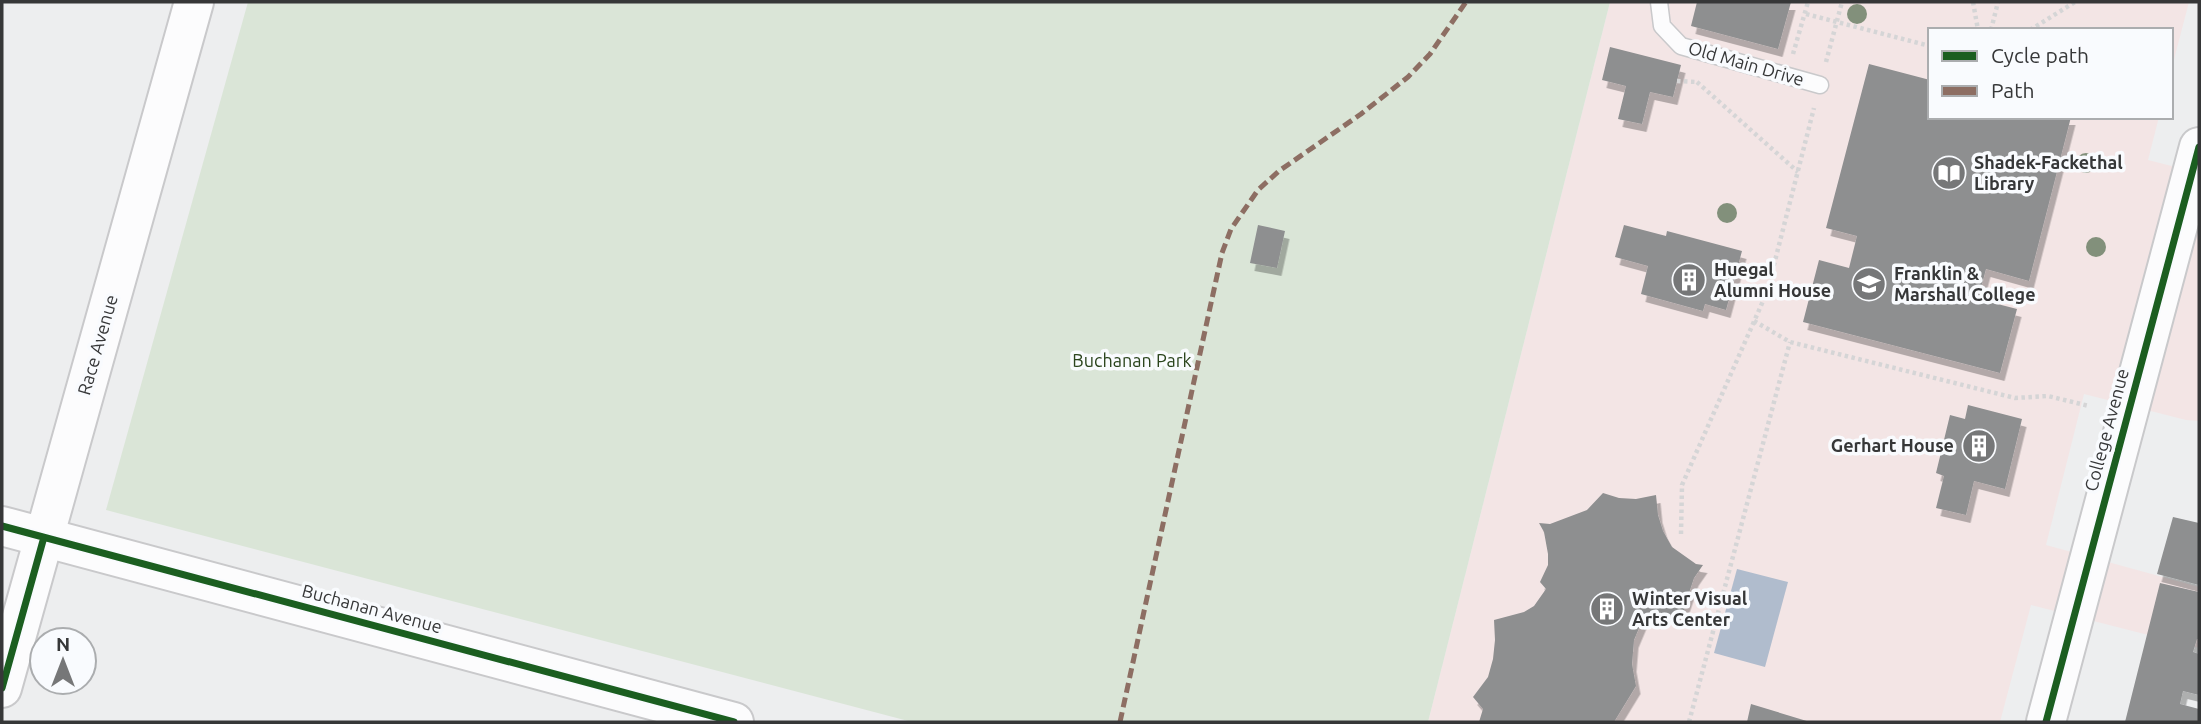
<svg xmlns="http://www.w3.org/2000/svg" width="2201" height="724" font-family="Ubuntu,sans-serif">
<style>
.education{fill:#f3e5e5}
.green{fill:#dae5d7}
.water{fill:#b0bccd}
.building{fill:#8e8f90;filter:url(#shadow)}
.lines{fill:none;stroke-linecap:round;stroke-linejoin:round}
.service-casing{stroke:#c9c9cb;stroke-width:19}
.tertiary-casing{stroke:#c9c9cb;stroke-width:42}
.secondary-casing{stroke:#c9c9cb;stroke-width:42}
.path{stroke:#d5d5d6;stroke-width:4.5;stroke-dasharray:3.5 3.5;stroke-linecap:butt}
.service{stroke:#fcfcfd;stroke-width:16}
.tertiary{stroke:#fcfcfd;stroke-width:38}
.secondary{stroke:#fcfcfd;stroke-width:38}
.quiet{stroke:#8d6e63;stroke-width:5;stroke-dasharray:10 5;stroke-linecap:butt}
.cycleway-casing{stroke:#f9fbfe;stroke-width:11}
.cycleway{stroke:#1b5e20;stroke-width:7}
.tree{fill:#82907b}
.labels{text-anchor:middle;stroke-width:7;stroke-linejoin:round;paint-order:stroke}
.street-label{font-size:18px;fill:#363738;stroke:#f9fbfe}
.poi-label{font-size:18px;font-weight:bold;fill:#363738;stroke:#f9fbfe;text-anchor:start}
.park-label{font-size:18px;fill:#2a441c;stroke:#f9fbfe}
</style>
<defs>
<filter id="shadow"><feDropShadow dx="4.5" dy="8" stdDeviation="0" flood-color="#0004"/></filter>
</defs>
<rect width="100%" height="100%" fill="#edeeef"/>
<path class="education" d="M1610,2H2189L2171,71V30H1930V117H2159L2148,160L2199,173V421L2186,420L2084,394L2046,545L2199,587V648L2031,605L2000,722H1428Z"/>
<path class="green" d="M248,2H1610L1428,722H912L106,510Z"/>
<path class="water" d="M1737,569L1788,582L1765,667L1714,653Z"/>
<path class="building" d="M1697,2H1791L1778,49L1691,26Z
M1610,47L1681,65L1673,97L1650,92L1642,124L1618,119L1626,86L1602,80Z
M1869,64L1930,80V117H2071L2029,281L1986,269L1978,299L2017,309L2000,373L1803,322L1819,260L1849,268L1857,236L1826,228Z
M1258,225L1285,231L1277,268L1250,263Z
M1624,225L1666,236L1667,231L1742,251L1726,310L1705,304L1703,311L1641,294L1648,266L1615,257Z
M1968,405L2022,419L2005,489L1974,481L1966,515L1936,508L1944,476L1936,473L1950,415L1965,419Z
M1603,493L1619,498L1636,499L1656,495L1658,515L1663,531L1672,547L1696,564L1703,565L1694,578L1685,605L1684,615L1647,614L1642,621L1634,640L1632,664L1636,686L1614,722H1479L1483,709L1473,697L1488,677L1493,659L1495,640L1494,620L1524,612L1534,606L1546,589L1540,582L1548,565V554L1544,532L1539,523L1550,524L1587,510Z
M2173,517L2199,523V585L2157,574Z
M2160,583L2199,592V640L2197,639L2193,652L2199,654V695L2183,691L2180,704L2199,709V722H2125Z
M1751,704L1810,722H1747Z"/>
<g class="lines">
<g class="service-casing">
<path id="service" d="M1659,2L1662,26L1681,46L1820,85"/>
</g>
<g class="tertiary-casing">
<path id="tertiary" d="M2,526L734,722"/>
</g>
<g class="secondary-casing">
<path id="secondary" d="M2,688L194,2
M2046,722L2199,147"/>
</g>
<path class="path" d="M1973,2L1978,30
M1806,14L1930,46
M1991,30L1998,2
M2030,30L2075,2
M1793,54L1808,2
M1826,62L1842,2
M1677,81L1697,82
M1697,82L1798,172
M1754,321L1790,342L2015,398L2048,396L2089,406
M1681,534L1682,485L1767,292L1814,108
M1689,722L1790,342"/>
<use href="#service" class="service"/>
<use href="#tertiary" class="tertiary"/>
<use href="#secondary" class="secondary"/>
<path class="quiet" d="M1120,722L1201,349L1222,253L1231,229L1258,190L1279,171L1361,114L1408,77L1430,54L1466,2"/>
<g class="cycleway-casing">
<path id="cycleway" d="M2,526L734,722
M2,688L44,537
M2046,722L2199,147"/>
</g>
<use href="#cycleway" class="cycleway"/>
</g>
<g class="tree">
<circle cx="1857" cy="14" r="10"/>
<circle cx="2086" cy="163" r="10"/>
<circle cx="1727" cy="213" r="10"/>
<circle cx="2096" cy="247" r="10"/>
</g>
<defs>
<g id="library-disc" transform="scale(1.75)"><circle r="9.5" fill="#767778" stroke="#f9fbfe"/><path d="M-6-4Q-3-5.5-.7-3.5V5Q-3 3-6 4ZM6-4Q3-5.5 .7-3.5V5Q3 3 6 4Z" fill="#fff"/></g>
<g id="building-disc" transform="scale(1.75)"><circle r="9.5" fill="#767778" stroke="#f9fbfe"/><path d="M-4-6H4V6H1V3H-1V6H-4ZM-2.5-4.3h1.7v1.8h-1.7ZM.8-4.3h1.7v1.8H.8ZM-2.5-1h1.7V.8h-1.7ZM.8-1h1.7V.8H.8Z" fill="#fff"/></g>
<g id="university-disc" transform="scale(1.75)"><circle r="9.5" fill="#767778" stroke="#f9fbfe"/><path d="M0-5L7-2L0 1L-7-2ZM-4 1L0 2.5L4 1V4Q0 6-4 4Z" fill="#fff"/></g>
</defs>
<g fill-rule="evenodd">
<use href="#library-disc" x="1949" y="173"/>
<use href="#building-disc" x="1689" y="280"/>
<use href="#university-disc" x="1869" y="284"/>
<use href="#building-disc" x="1979" y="446"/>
<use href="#building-disc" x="1607" y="609"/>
</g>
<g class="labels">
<g class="street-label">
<text transform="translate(1746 64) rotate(16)" y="6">Old Main Drive</text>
<text transform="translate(98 345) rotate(-74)" y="6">Race Avenue</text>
<text transform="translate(2107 430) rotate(-75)" y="6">College Avenue</text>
<text transform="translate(372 609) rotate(15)" y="6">Buchanan Avenue</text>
</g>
<g class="poi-label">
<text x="1974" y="169">Shadek-Fackethal<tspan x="1974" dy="21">Library</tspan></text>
<text x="1714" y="276">Huegal<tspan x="1714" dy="21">Alumni House</tspan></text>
<text x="1894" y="280">Franklin &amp;<tspan x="1894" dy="21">Marshall College</tspan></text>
<text x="1954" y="452" text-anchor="end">Gerhart House</text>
<text x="1632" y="605">Winter Visual<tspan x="1632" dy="21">Arts Center</tspan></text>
</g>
<g class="park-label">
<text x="1132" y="367">Buchanan Park</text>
</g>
</g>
<rect width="2201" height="724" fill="none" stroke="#363738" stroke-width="7"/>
<rect x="1928" y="28" width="245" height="91" fill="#f9fbfe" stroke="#abadaf" stroke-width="2"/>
<rect x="1942" y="51" width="35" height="10" fill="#1b5e20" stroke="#abadaf" stroke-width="2"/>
<text x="1991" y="63" font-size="21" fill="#363738">Cycle path</text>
<rect x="1942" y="86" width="35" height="10" fill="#8d6e63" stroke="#abadaf" stroke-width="2"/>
<text x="1991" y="98" font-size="21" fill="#363738">Path</text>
<g transform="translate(63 661)"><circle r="33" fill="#f9fbfe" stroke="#abadaf" stroke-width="2"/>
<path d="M0-5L12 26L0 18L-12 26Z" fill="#767778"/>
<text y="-10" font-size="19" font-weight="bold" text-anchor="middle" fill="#363738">N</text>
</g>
</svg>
